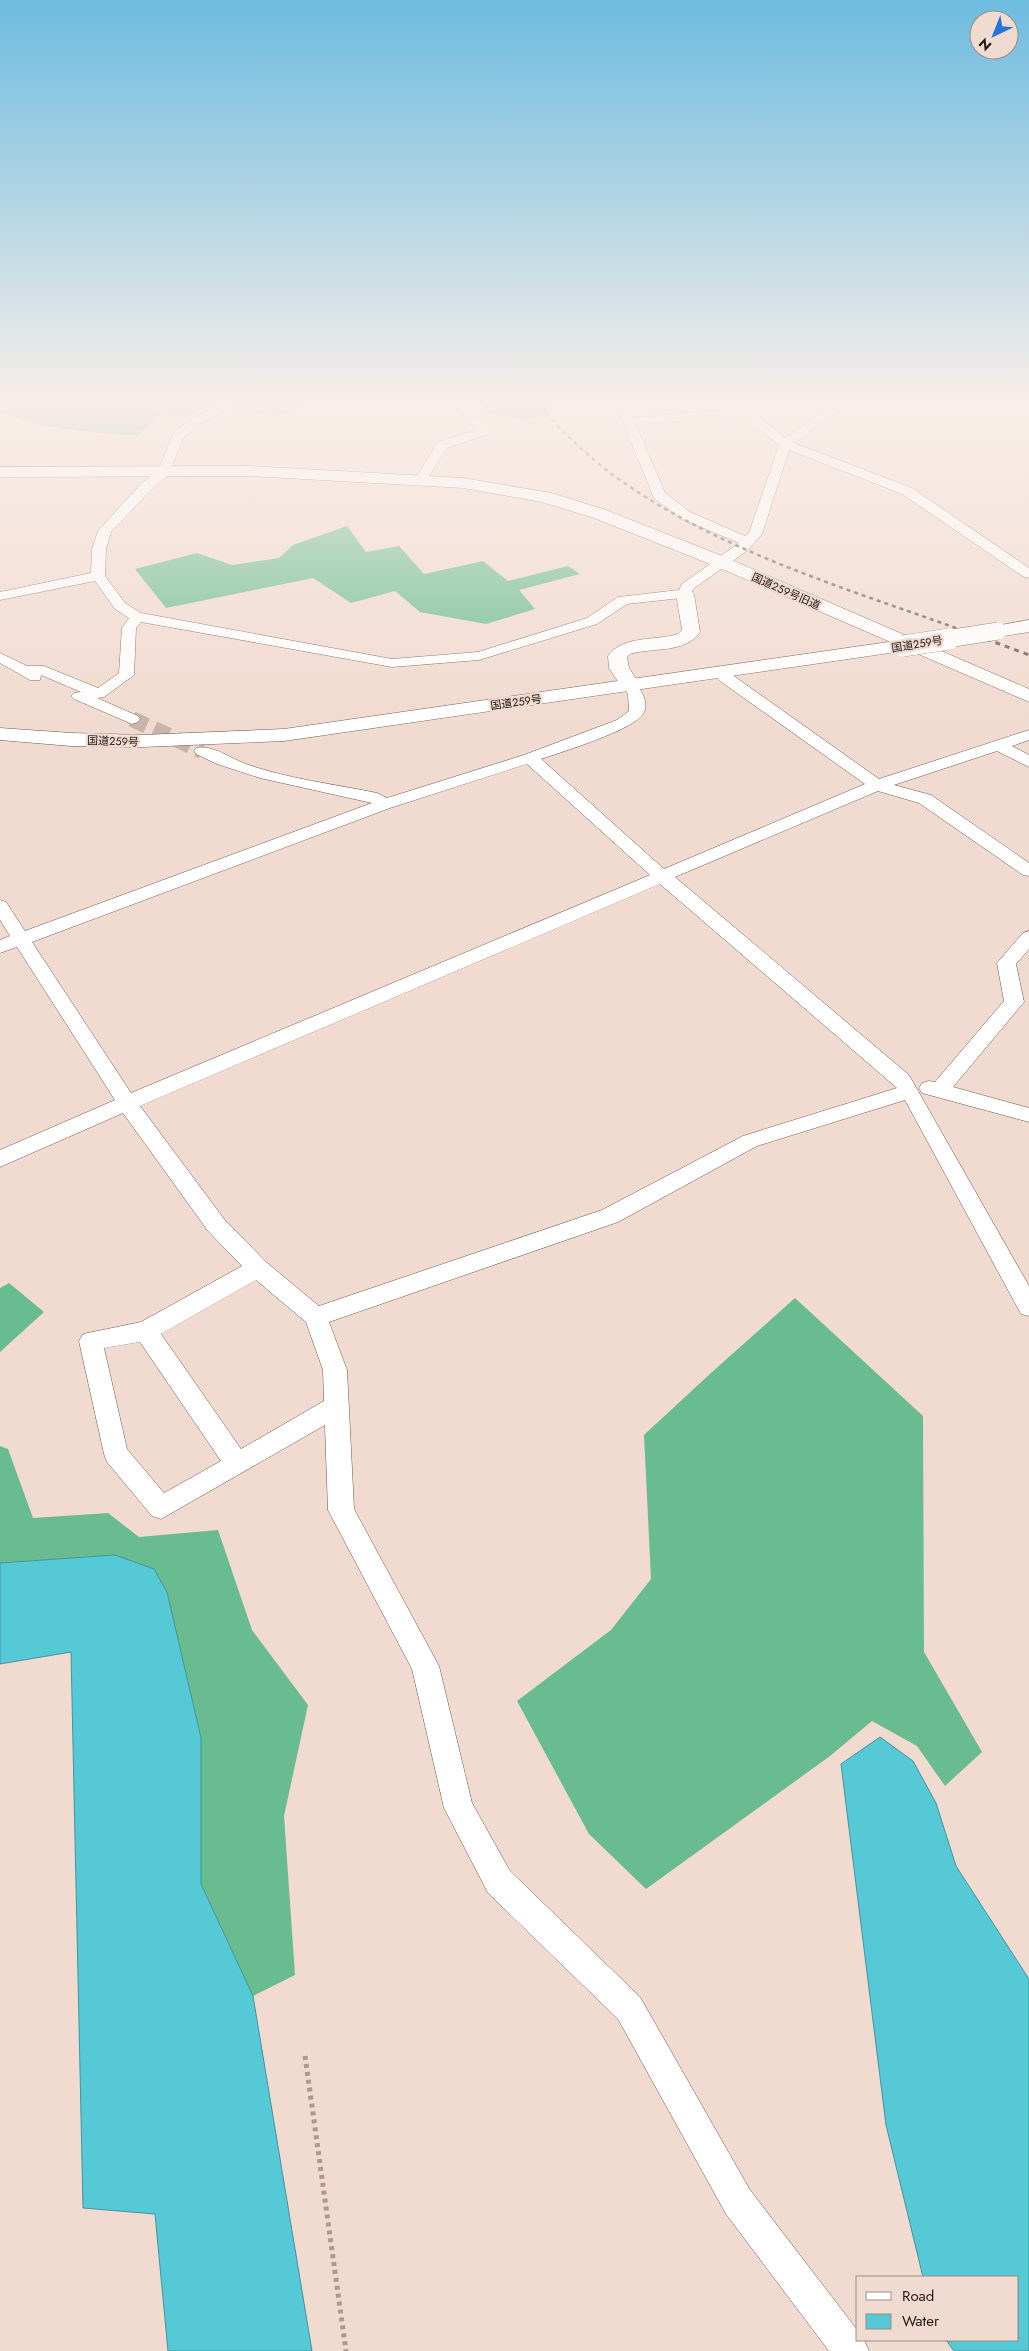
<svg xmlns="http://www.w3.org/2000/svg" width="1029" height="2351" font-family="Jost,'Noto Sans JP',sans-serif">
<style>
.forest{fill:#69bc8f}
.water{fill:#55c9d5;stroke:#45949b}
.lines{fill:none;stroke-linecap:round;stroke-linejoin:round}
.minor-tunnel{stroke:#c7b3a9;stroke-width:16;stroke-dasharray:16 8;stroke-linecap:butt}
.minor-casing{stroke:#6d5950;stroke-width:1}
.tertiary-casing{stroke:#6d5950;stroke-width:1}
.trunk-casing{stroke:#6d5950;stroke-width:1}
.path{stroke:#ac9a92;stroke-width:5;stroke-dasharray:4 4;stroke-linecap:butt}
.minor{fill:#fff;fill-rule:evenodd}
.tertiary{fill:#fff;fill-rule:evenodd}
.trunk{fill:#fff;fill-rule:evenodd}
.rail-far1{stroke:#695c55;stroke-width:2.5;stroke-dasharray:4 4;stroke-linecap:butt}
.rail{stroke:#695c55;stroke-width:3;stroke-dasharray:5 5;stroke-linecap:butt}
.trunk-bridge-far1-casing{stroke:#6d5950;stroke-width:18;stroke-linecap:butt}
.trunk-bridge-casing{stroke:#6d5950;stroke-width:22;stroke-linecap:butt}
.trunk-bridge-far1{stroke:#fff;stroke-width:17}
.trunk-bridge{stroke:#fff;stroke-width:21}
.labels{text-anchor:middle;stroke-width:4.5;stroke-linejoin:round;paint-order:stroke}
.far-street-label{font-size:11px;fill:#1f1713;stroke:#f1dacf}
</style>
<rect width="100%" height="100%" fill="#f1dacf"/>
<path class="forest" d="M0,402H308L304,407L276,416L208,406L188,417L159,414L138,436C92,432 43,430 0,412Z
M479,402H552L549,413L523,420L488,413Z
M347,526L366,552L399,546L424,574L483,561L508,581L568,566L580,574L519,590L535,609L486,624L420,612L395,591L351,603L313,578L166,608L135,569L197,553L232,565L279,558L293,545Z
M9,1283L44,1312L0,1352V1288Z
M795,1298L923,1416L924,1652L982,1752L945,1786L917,1746L872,1721L830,1756L646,1889L589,1834L517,1701L611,1630L651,1579L644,1435L711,1373Z
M0,1446L8,1449L33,1518L108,1513L139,1537L218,1530L252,1630L308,1705L284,1816L295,1975L253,1996L201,1884V1738L115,1555L0,1563Z"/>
<path class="water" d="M115,1555L154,1569L167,1592L201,1738V1884L253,1996L312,2351H168L155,2214L83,2208L71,1652L0,1664V1563Z
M880,1737L913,1761L936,1803L956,1866L1029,1979V2351H954L946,2340H1018V2277H923L886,2125L841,1764Z"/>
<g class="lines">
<path class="minor-tunnel" d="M132,719L202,751"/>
<g class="minor-casing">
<path id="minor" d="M224,402H239L197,426L183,438L169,474L151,490L111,532L106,549L105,576L125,603L141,613L392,659L478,652L587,618L618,597L679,590L682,584L739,543L680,518L654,498L615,402H648L646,404L629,407L633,418L746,408L744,402H756L762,419L785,438L837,402H851L794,443L912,488L1029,568V578L1024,577L902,494L789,450L762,534L748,550L693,589L690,597L627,604L597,624L479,660L392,667L141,622L136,628L134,675L104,697L97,698L138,716L140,719L138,722L132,724L74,699L71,696L74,693L81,692L41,675L40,680H30L0,663V653L27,666H44L98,688L119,673L122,628L129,618L115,609L95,581L0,600V592L91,573L92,549L98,531L141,484L159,469L173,434L189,420ZM749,415L753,424L779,445L749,533L745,536L690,512L665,493L636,425Z
M453,402H465L490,431L488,434L447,448L425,482H417L415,479L438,442L476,430Z
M719,667L724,669L879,779L1029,730V740L1012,746L1029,755V767L997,751L894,785L931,795L1029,863V876L1023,875L919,803L878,791L675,877L909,1075L1029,1286V1316L1021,1314L905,1100L757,1146L618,1222L329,1322L347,1370L354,1509L439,1666L472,1803L510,1871L640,1997L750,2190L858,2331V2340H864L869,2351H829L726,2214L618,2019L488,1893L444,1808L412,1669L328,1510L325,1425L161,1519L152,1516L107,1462L104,1454L79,1341L83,1334L141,1322L242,1266L208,1231L123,1113L0,1167V1150L115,1100L17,947L0,953V940L10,936L0,920V900L6,902L25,931L372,803L260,778L217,764L196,754L194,751L196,748C211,744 232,759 246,764C288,779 334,784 377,793L387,798L524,755L617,720L629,711L628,694L622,685L625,682H635C641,690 650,704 643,714C633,730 562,752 541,759L664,869L865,784L720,681L711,672ZM527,764L650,875L131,1093L32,942L390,808ZM660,884L897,1088L743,1136L602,1210L319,1306L266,1262L224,1219L140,1106ZM256,1280L306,1322L323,1370L324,1401L241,1449L161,1334ZM140,1342L221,1461L164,1493L127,1449L104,1348Z
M1029,931V949L1016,964L1024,1002L953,1087L1029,1108V1122L922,1093L919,1088L922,1083L929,1081L935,1082L1004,1001L997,963L1023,933Z"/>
</g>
<g class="tertiary-casing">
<path id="tertiary" d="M249,466L463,478L551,493L606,510L727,558L1029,689V702L715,566L594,518L542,502L463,488L249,476L0,477V467Z
M685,589L691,590L694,594L700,632C685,654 653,647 630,654L627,657L629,668L640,685L637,689L630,691L623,689L609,668L608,656C623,635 656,641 678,634L682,630L676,594L679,590Z"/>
</g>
<g class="trunk-casing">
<path id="trunk" d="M1029,620V632L998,637L991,635L989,631L991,627Z
M903,640L910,642L913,646L910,650L284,741L142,747L71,746L0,740V728L71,733L142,735L284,729Z"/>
</g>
<path class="path" d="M305,2056L346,2351"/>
<use href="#minor" class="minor"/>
<use href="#tertiary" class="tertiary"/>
<use href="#trunk" class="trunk"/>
<path class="rail-far1" d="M535,402C558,427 582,451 609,472C721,555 860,592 989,640"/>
<path class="rail" d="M986,639L1029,655"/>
<g class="trunk-bridge-far1-casing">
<path id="trunk-bridge-far1" d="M941,640L998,631"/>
</g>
<g class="trunk-bridge-casing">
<path id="trunk-bridge" d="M903,646L949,639"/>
</g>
<use href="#trunk-bridge-far1" class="trunk-bridge-far1"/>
<use href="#trunk-bridge" class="trunk-bridge"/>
</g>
<linearGradient id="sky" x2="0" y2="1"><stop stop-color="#6dbce0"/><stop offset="0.55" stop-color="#f9eee9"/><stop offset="1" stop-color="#f9eee9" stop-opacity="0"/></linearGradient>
<rect width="1029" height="731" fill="url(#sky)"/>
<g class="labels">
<g class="far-street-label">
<text transform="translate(786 591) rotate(24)" y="4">国道259号旧道</text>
<text transform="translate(917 644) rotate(-9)" y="4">国道259号</text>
<text transform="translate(516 702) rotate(-8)" y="4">国道259号</text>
<text transform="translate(113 741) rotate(2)" y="4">国道259号</text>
</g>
</g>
<rect x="856" y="2276" width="162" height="65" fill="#f1dacf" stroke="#9d8c84"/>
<rect x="866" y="2292" width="25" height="8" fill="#ffffff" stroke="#9d8c84"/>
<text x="902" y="2301" font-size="15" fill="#1f1713">Road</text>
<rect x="866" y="2314" width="25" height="15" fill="#55c9d5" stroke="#9d8c84"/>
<text x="902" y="2326" font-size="15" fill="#1f1713">Water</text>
<g transform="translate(994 35) rotate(223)"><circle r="24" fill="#f1dacf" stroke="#9d8c84"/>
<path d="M0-4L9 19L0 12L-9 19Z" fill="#2472dd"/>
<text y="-8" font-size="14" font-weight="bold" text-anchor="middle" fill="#1f1713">N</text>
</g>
</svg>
